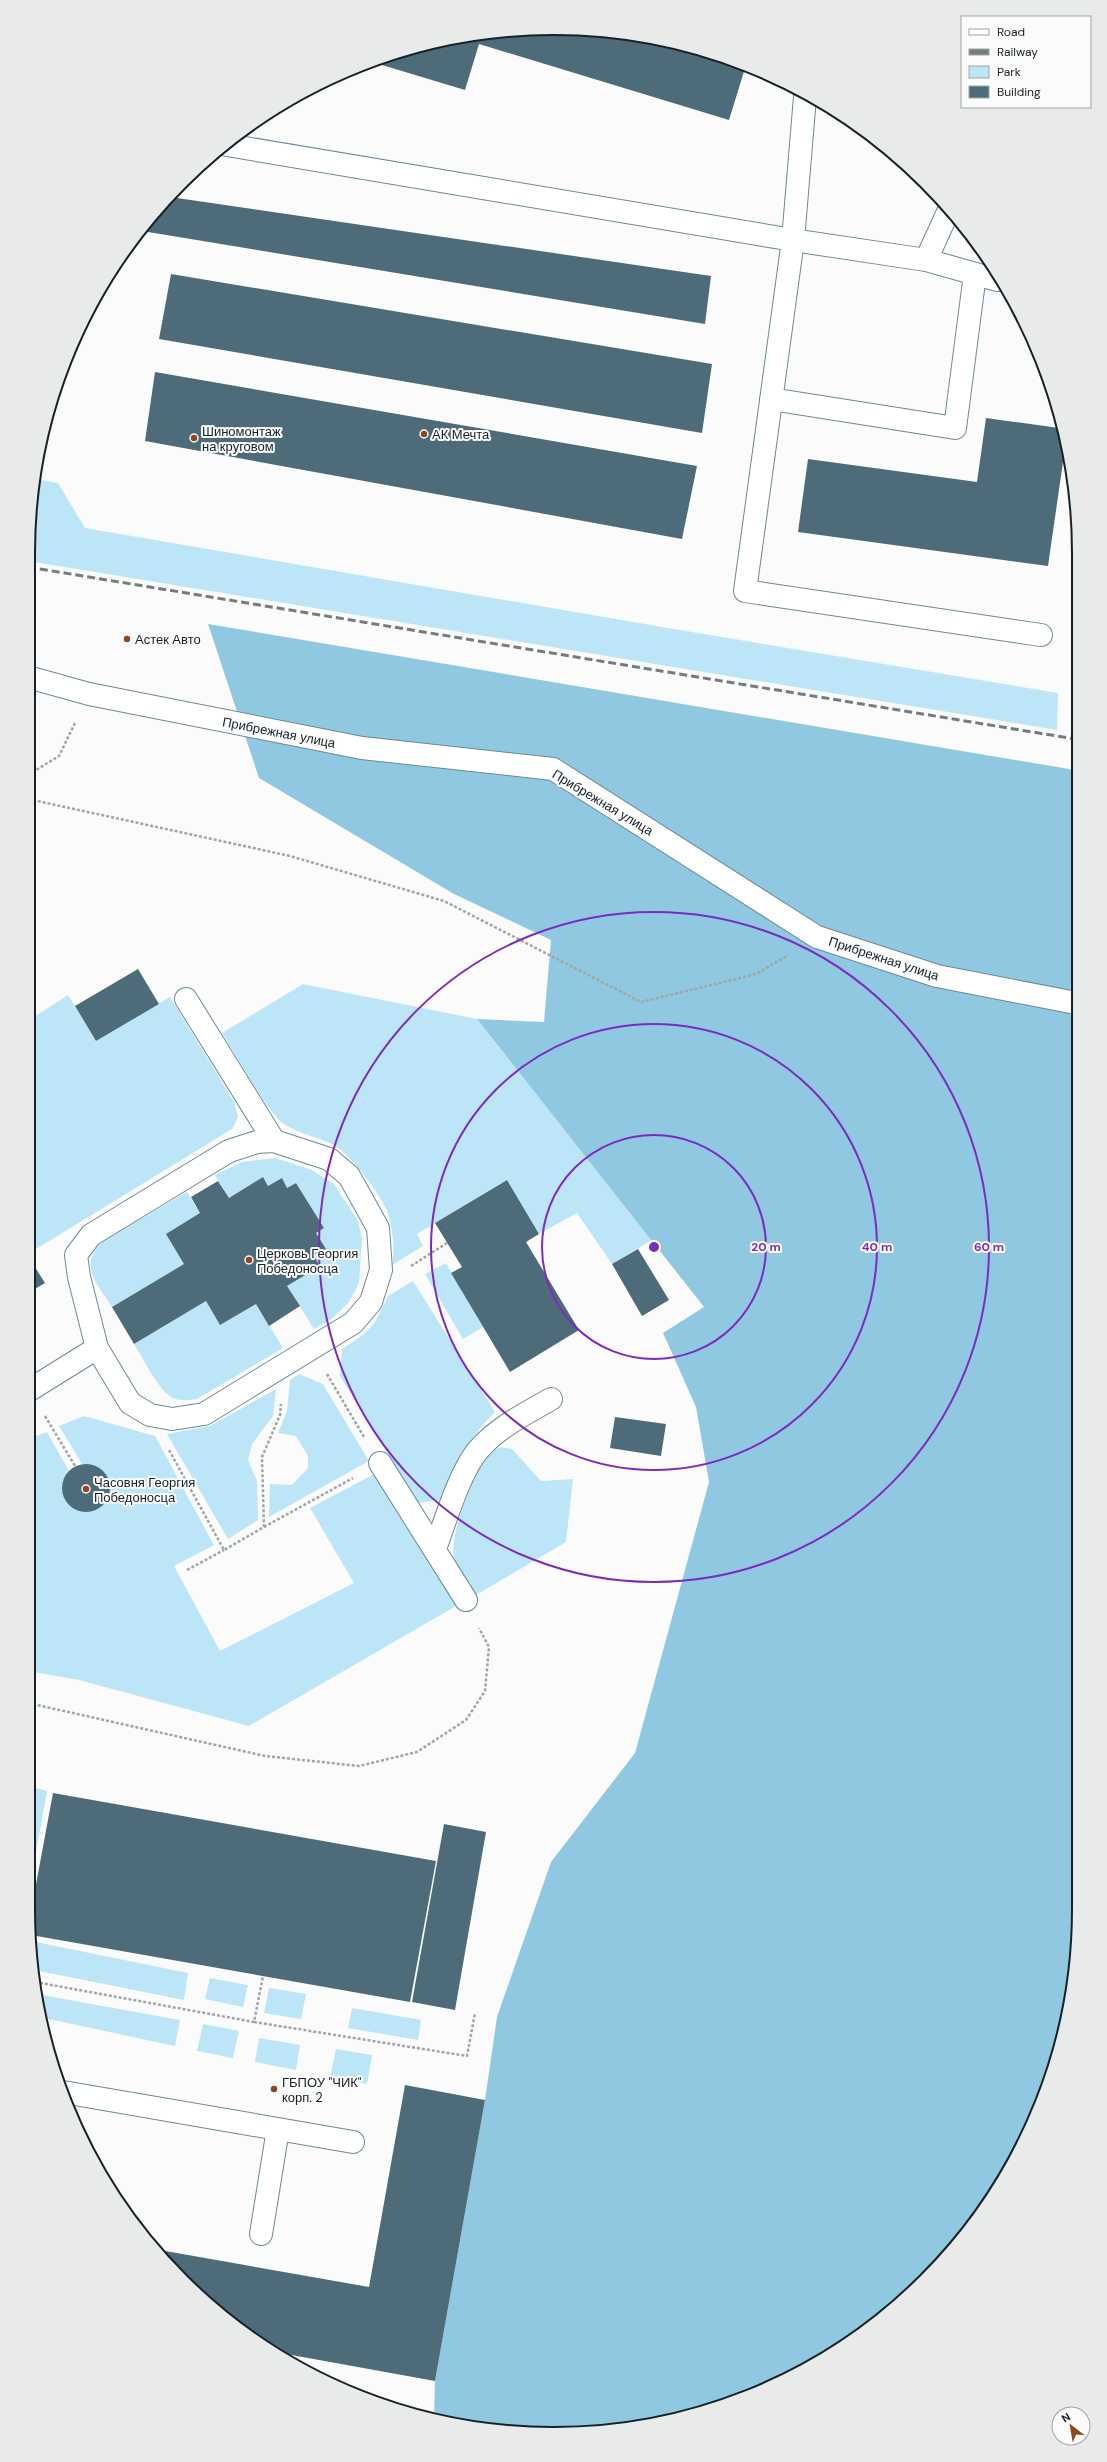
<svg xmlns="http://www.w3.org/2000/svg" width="1107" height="2462" font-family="'DM Sans',sans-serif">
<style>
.green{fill:#bde5f8}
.forest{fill:#90c8e2}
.building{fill:#4e6b79}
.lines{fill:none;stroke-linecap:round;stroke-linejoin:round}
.lane-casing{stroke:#6b8998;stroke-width:24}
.street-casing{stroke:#6b8998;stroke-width:24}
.path{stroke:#a0a5a7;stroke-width:2.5;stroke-dasharray:3 2;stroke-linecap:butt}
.lane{stroke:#fff;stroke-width:22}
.street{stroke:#fff;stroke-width:22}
.rail{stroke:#747c7f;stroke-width:3;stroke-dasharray:8 4;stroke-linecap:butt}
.ring{fill:none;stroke:#7b2cbf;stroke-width:2}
.poi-dot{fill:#8e491f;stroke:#fbfbfb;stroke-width:1.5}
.labels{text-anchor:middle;stroke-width:4;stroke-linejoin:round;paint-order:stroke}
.poi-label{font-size:13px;fill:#162228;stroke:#fbfbfb;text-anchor:start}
.street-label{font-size:13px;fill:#162228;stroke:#fbfbfb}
.rim{fill:none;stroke:#162228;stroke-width:2}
.centre{fill:#7b2cbf;stroke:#fbfbfb;stroke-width:2}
.ring-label{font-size:12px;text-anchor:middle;font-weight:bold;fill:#7b2cbf;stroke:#fbfbfb;stroke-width:4;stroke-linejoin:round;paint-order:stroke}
</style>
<rect width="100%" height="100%" fill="#fbfbfb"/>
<path class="green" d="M35,479L58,483L85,528L668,628L1058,693L1057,730L28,561Z
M303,984L477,1019L652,1240L612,1264L577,1213L539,1234L506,1180L417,1234L423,1246L392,1265C395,1248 393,1228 387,1211C381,1195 347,1150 332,1144C315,1136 290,1132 277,1118C256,1093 240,1061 222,1033Z
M68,995L96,1041L170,997L234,1102L238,1117L232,1129L28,1254V1021Z
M275,1158L312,1170L334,1184L358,1221L362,1238L359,1283L349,1302L333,1318L314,1329L287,1286L320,1266L314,1256L326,1249L316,1233L324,1228L296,1183L287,1188L282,1178L268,1186L263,1177L229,1198L215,1175L242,1162Z
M187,1192L200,1213L184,1264L112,1307C97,1283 78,1267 102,1242Z
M446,1263L483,1327L463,1339L425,1274Z
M413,1281L495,1412C469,1437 455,1467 441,1500L418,1503L340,1376L342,1349L363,1335L375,1322L388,1296Z
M206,1301L220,1325L256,1304L283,1348L197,1399C190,1400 183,1401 175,1399C160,1394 143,1358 134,1344Z
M299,1374L323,1384L369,1461L269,1517L270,1484L292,1485L308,1468V1456L296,1436L278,1433L287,1411L290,1380Z
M276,1389L273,1416L252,1444L248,1460L257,1481L258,1520L228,1539L167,1434L210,1426Z
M84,1416L155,1436L214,1545L174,1566L220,1651L354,1583L310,1508L376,1473L456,1606L249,1726L79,1680L28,1671V1439L47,1432L69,1471L62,1484L65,1500L77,1510H94C119,1495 112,1466 82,1464L59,1426Z
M501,1447L512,1449L541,1481L573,1479L566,1542L476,1595C471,1586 456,1568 454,1558C449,1537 473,1471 488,1455C491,1451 497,1449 501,1447Z
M28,1786L47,1791L28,1897Z
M31,1941L188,1973L184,2000L34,1970Z
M210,1978L248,1985L243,2007L205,1999Z
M269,1988L306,1994L301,2019L264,2013Z
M36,1994L180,2020L175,2046L44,2018L40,2016Z
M352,2008L421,2020L418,2040L348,2028Z
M203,2024L239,2031L233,2058L197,2051Z
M259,2038L300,2045L296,2070L255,2062Z
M336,2049L372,2055L367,2084L330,2077Z"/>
<path class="forest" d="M208,624L1075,770L1079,1909L1069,2011L1039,2109L1008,2171L949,2255L900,2304L816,2364L723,2406L656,2424L553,2434L451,2424L434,2419L435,2381L485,2100L497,2017L551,1862L635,1753L709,1482L696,1407L663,1333L704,1307L477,1019L544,1022L551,940L454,894L259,778Z"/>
<path class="building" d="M553,28L656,38L746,65L729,120L479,44L465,90L372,62L451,38Z
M170,197L711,276L705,324L142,231Z
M171,274L712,364L702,433L159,339Z
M155,372L697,466L682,539L145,441Z
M986,418L1059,428L1065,448L1048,566L798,532L808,459L977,482Z
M138,969L159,1004L96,1041L75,1006Z
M263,1177L268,1186L282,1178L287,1188L296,1183L324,1228L316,1233L326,1249L314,1256L320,1266L287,1286L300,1306L269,1326L256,1304L220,1325L206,1301L134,1344L112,1307L184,1264L166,1234L200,1213L191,1197L218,1181L229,1198Z
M507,1180L539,1234L526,1242L579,1330L510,1372L451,1273L462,1267L435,1223Z
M638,1249L669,1300L642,1316L612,1264Z
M28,1256L45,1283L28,1293Z
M615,1417L666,1424L661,1456L610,1448Z
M62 1488a24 24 0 1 1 48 0a24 24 0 1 1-48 0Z
M53,1793L436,1861L410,2002L31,1935L29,1922Z
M444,1824L486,1832L455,2010L412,2002Z
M405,2085L485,2100L435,2381L275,2352L207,2304L154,2249L369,2287Z"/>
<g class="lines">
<g class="lane-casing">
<path id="lane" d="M805,97L793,240L745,591L1041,635
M948,212L926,260L997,280
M771,399L955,428L975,274
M186,999L274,1141
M274,1141L329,1159L349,1176L378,1228L381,1270L371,1302L353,1323L204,1414L172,1419L150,1415L130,1403L97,1348L79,1277L76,1255L91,1235L229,1151L257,1142Z
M28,1391L97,1348
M380,1463L466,1600
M435,1549C445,1522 461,1467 481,1447C500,1426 527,1413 551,1399
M63,2092L353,2142
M261,2234L278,2129"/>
</g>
<g class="street-casing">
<path id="street" d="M227,145L793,240L926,260
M28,677L89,694L362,748L553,769L817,937L937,976L1076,1003"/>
</g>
<path class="path" d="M28,775L59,756L75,723
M28,799L290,856L444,901L641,1002L756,974L788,955
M411,1266L447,1243
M327,1374L364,1437
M45,1416L75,1466
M169,1450L224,1550L264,1527L262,1457L280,1415L281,1404
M264,1527L353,1478
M187,1570L224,1550
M28,1703L265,1756L359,1766L417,1752L466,1720L485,1691L489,1647L479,1628
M35,1982L254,2022L263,1976
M254,2022L467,2056L475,2013"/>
<use href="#lane" class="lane"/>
<use href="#street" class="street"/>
<path class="rail" d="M28,567L1075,739"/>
</g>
<g class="ring">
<circle cx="654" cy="1247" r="112"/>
<circle cx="654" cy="1247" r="223"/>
<circle cx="654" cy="1247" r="335"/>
</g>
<g class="poi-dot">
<circle cx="424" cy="434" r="4"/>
<circle cx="194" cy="438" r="4"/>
<circle cx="127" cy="639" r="4"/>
<circle cx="249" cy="1260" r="4"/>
<circle cx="86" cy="1489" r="4"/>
<circle cx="274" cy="2089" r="4"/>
</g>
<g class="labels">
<g class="poi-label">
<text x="202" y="436">Шиномонтаж<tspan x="202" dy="15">на круговом</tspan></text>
<text x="432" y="439">АК Мечта</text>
<text x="135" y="644">Астек Авто</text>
<text x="257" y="1258">Церковь Георгия<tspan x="257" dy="15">Победоносца</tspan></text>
<text x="94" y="1487">Часовня Георгия<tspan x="94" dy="15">Победоносца</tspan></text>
<text x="282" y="2087">ГБПОУ "ЧИК"<tspan x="282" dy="15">корп. 2</tspan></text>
</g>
<g class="street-label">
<text transform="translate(279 732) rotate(11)" y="5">Прибрежная улица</text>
<text transform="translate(603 802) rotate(31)" y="5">Прибрежная улица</text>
<text transform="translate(884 958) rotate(18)" y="5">Прибрежная улица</text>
</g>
</g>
<path d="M0 0H1107V2462H0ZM553 35H554A518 518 0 0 1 1072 553V1909A518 518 0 0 1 554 2427H553A518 518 0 0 1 35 1909V553A518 518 0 0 1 553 35Z" fill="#e9eaea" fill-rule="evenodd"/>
<path class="rim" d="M553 35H554A518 518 0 0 1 1072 553V1909A518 518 0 0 1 554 2427H553A518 518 0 0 1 35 1909V553A518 518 0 0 1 553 35Z"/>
<circle cx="654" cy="1247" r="6" class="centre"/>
<g class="ring-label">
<text x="766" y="1251">20 m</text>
<text x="877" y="1251">40 m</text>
<text x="989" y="1251">60 m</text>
</g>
<rect x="961" y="16" width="130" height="92" fill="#fbfbfb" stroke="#9fa4a7"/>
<rect x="969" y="29" width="20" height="6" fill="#ffffff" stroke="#9fa4a7"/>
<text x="997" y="36" font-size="12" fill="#162228">Road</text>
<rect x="969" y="49" width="20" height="6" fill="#747c7f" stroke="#9fa4a7"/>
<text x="997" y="56" font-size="12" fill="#162228">Railway</text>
<rect x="969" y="66" width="20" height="12" fill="#bde5f8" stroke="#9fa4a7"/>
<text x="997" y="76" font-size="12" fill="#162228">Park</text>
<rect x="969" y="86" width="20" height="12" fill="#4e6b79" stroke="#9fa4a7"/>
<text x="997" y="96" font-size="12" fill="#162228">Building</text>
<g transform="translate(1071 2426) rotate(329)"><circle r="19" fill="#fbfbfb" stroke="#9fa4a7"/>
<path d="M0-3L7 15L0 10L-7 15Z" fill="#8e491f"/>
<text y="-6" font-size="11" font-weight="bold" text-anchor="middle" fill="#162228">N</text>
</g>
</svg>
